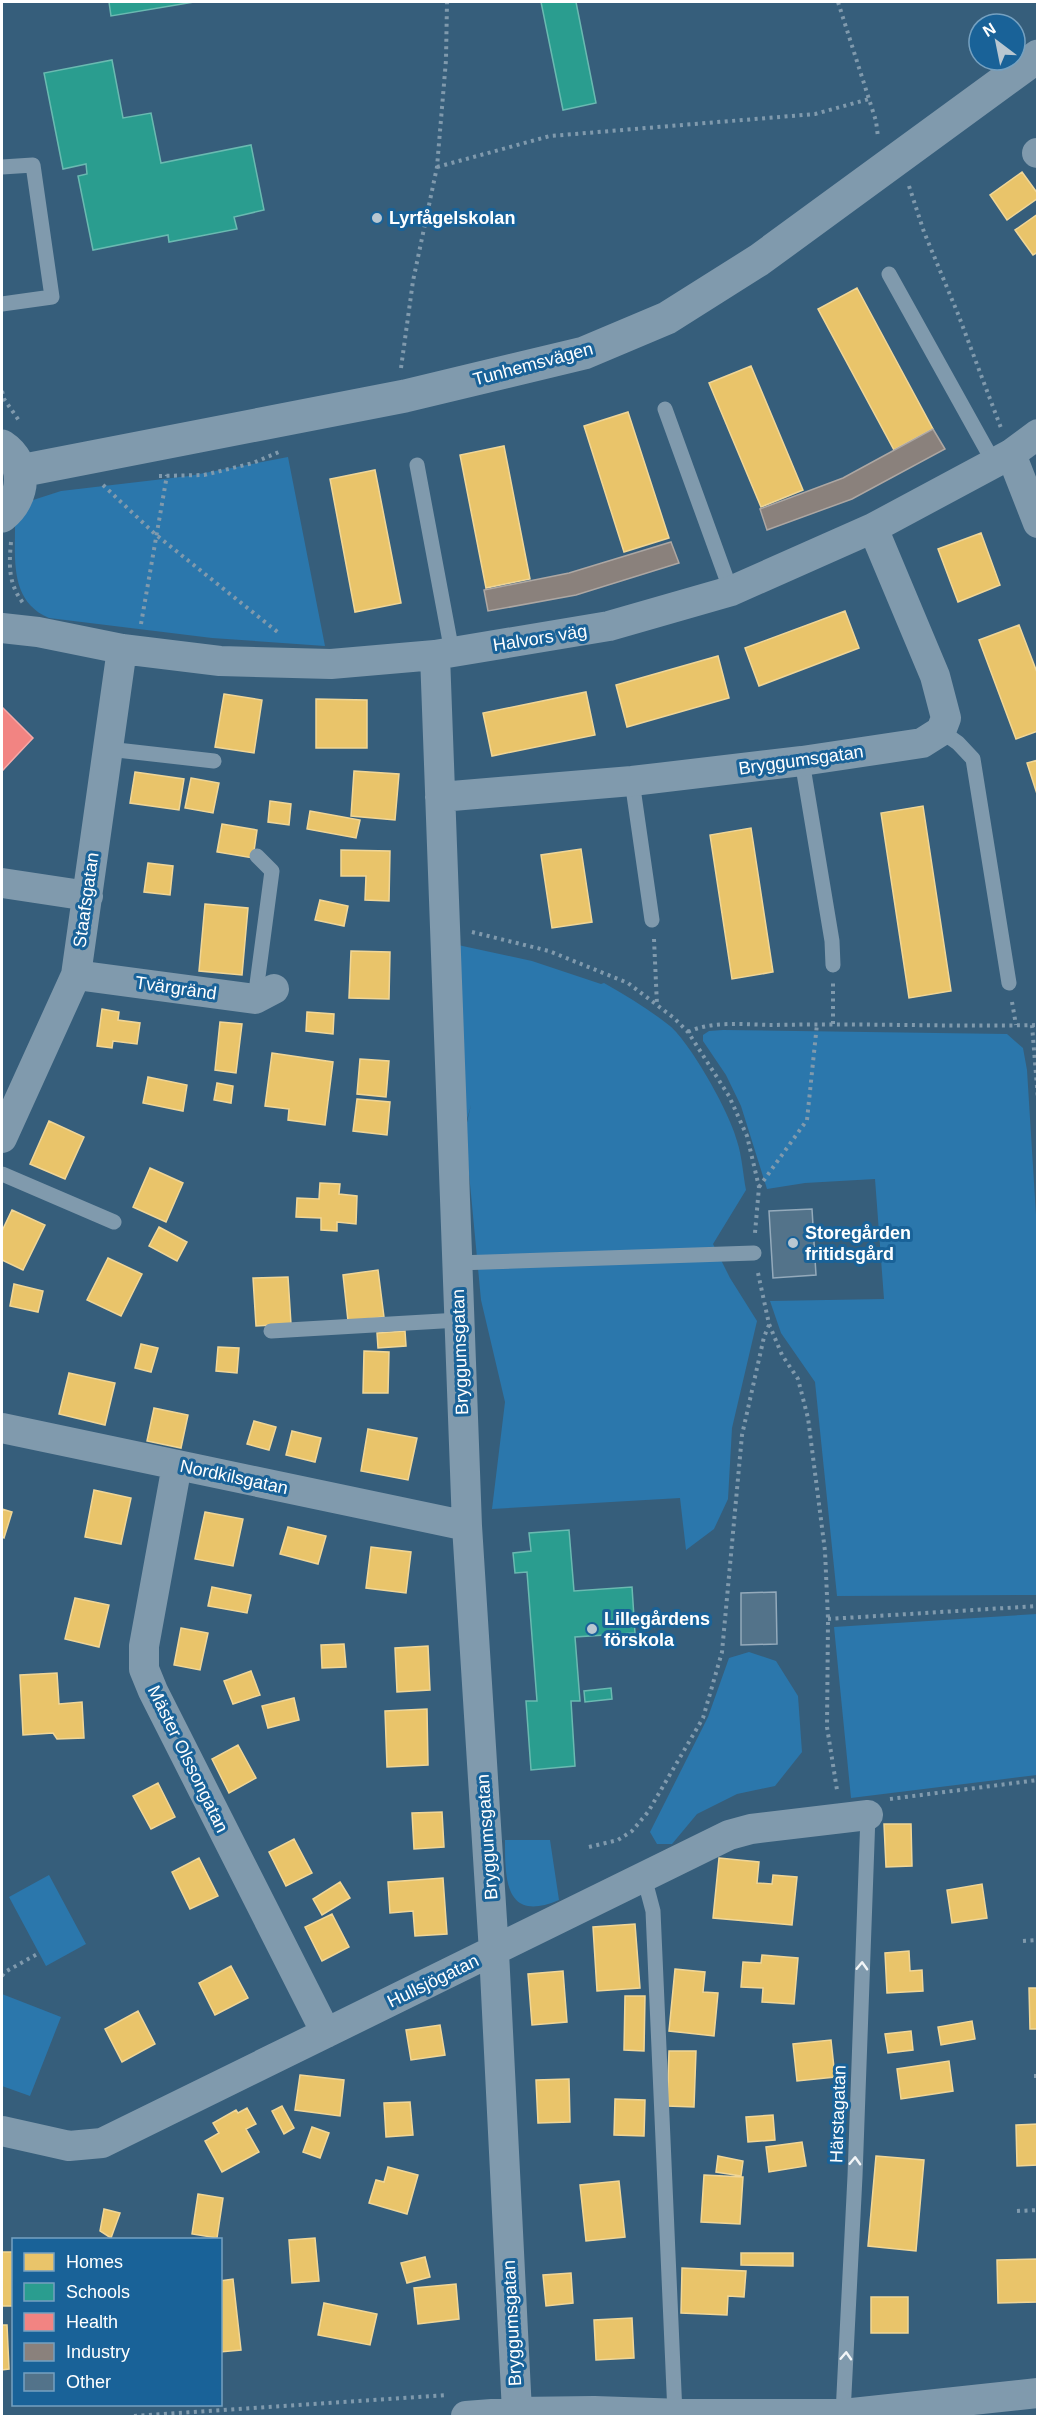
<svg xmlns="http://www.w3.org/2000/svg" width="1039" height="2418" font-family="Arial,sans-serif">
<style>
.green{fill:#2b77ac}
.homes{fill:#e9c46a;stroke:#f0d697;stroke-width:1.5}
.schools{fill:#2a9d8f;stroke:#6abab1;stroke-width:1.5}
.health{fill:#f28482;stroke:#f6a9a8;stroke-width:1.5}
.industry{fill:#8a817c;stroke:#ada7a3;stroke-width:1.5}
.building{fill:#53738a;stroke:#94aabb;stroke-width:1.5}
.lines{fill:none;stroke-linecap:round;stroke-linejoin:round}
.path{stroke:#809aad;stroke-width:4;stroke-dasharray:3 4.5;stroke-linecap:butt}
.service{stroke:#809aad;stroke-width:15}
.minor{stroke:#809aad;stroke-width:30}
.tertiary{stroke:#809aad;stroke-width:33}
.oneway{stroke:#f2f5f7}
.poi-dot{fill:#b9c7d1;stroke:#196298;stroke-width:2}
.labels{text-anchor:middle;stroke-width:6;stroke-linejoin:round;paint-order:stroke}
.poi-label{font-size:18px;font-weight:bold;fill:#fff;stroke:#196298;text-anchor:start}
.street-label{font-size:18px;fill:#fff;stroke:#196298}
</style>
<rect width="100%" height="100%" fill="#365e7b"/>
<path class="green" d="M288,457L325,646L212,638L49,618C7,600 16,554 15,515L30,501L61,491L189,476Z
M458,945L532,961L601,984L604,983C627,996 650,1010 670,1026C691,1044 730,1113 737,1141C742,1156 743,1174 746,1190L713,1244L730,1278L757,1321L732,1428L728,1499L714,1529L686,1550L680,1498L492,1509L505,1402L481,1300L465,1131L471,1105L464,1130Z
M723,1030L1007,1034L1023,1048L1027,1070L1038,1247L1037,1595L837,1596L815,1382L781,1333L770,1301L884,1299L875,1179L805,1183L767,1189L741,1106L726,1075L703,1041V1035L709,1031Z
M1037,1614V1775L851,1798L834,1627Z
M749,1652L776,1661L798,1696L802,1752L775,1786L737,1794L697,1814L672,1844H657L650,1832L708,1717L729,1658Z
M505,1840H550L559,1900C505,1923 505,1880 505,1840Z
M49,1875L86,1944L46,1966L9,1897Z
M2,1994L61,2017L30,2096L2,2086Z"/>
<path class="homes" d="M1022,172L1038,194V198L1007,220L990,195Z
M1038,214V252L1033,255L1015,230Z
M857,288L933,429L894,450L818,309Z
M751,366L803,490L761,507L709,383Z
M628,412L669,538L624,552L584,426Z
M504,446L530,579L486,588L460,455Z
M375,470L401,603L355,612L330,479Z
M981,533L1000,585L958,602L938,549Z
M845,611L859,648L759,686L745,648Z
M1019,625L1038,675V731L1016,739L979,640Z
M718,656L729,698L627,727L616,685Z
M586,692L595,735L492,756L483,713Z
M224,694L262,700L254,753L215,747Z
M316,699L367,700V748H316Z
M1038,760V797L1027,763Z
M354,771L399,774L395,820L351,816Z
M135,772L184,779L179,810L130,803Z
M191,778L219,783L213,813L185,808Z
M270,801L291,804L289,825L268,822Z
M923,806L951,991L909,998L881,813Z
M310,811L360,820L356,838L307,829Z
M222,824L257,830L253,858L217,852Z
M751,828L773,972L732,979L710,835Z
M581,849L592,922L552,928L541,855Z
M341,850L390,851L389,901L365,900L366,876H341Z
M148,863L173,866L170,895L144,892Z
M320,900L348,906L344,926L315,920Z
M205,904L248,908L242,975L199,971Z
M351,951L390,952L389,999L349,998Z
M102,1009L119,1012L118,1020L140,1023L137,1044L113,1041L112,1048L97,1046Z
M307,1012L334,1014L333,1034L306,1031Z
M220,1022L242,1024L236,1073L215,1070Z
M272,1053L333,1062L325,1125L288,1120L289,1109L265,1106Z
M360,1059L389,1061L386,1097L357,1094Z
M148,1077L187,1085L183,1111L143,1103Z
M217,1083L233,1086L231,1103L214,1100Z
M357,1099L390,1102L387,1135L353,1131Z
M49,1121L84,1137L65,1179L30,1164Z
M150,1168L183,1183L166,1222L133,1207Z
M320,1183L340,1184L339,1194L357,1196L356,1224L337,1222V1231L321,1230V1218L296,1217L297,1198L319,1199Z
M12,1210L45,1225L23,1270L2,1260V1231Z
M159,1227L187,1242L177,1261L149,1246Z
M108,1258L142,1274L121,1316L87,1300Z
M378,1270L384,1317L348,1321L343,1275Z
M288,1277L291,1324L256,1326L253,1278Z
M14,1284L43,1291L38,1312L10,1306Z
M405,1331L406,1346L378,1348L377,1333Z
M141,1344L158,1348L151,1372L135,1368Z
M218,1347L239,1348L237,1373L216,1371Z
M364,1351L389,1352L388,1393H363Z
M69,1373L115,1383L105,1425L59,1414Z
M154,1408L188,1415L181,1448L147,1441Z
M254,1421L276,1427L269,1450L247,1444Z
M368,1429L417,1438L408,1480L361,1471Z
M292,1431L321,1438L315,1462L286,1455Z
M94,1490L131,1498L121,1544L85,1537Z
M2,1509L12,1512L4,1538L2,1537Z
M205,1512L243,1519L233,1566L195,1559Z
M288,1527L326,1536L318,1564L280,1554Z
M371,1547L411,1552L406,1593L366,1588Z
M212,1587L251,1595L247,1613L208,1606Z
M75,1598L109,1605L99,1647L65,1639Z
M181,1628L208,1633L200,1670L174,1665Z
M344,1644L346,1667L322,1668L321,1645Z
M428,1646L430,1690L397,1692L395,1648Z
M251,1671L260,1695L233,1704L224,1681Z
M57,1673L59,1704L82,1702L84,1738L57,1739L53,1733L23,1735L20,1675Z
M294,1698L299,1720L268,1728L262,1706Z
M427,1709L428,1765L387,1767L385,1711Z
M238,1745L256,1778L229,1793L212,1759Z
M158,1783L175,1817L151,1829L133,1796Z
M442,1812L444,1847L414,1849L412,1813Z
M884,1824H911L912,1866L886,1867Z
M294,1839L312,1873L286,1886L269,1852Z
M199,1858L218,1896L190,1909L172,1872Z
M719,1858L759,1862L757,1883L772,1884L773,1875L797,1877L792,1925L713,1918Z
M443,1878L447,1934L415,1936L413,1911L390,1913L388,1882Z
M340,1882L350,1898L322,1915L313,1899Z
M982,1884L987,1918L952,1923L947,1890Z
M332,1914L349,1947L322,1961L305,1927Z
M635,1924L640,1988L597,1991L593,1927Z
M909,1951L910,1971L922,1970L923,1991L887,1993L885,1953Z
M762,1955L798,1958L794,2004L762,2002L763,1988L741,1987L743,1962L761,1963Z
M231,1966L248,1998L215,2015L199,1983Z
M675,1969L705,1972L703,1992L718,1993L714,2036L669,2031Z
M563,1971L567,2022L532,2025L528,1974Z
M1029,1988H1038V2029H1030Z
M625,1996H645L644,2051L624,2050Z
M138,2011L155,2044L122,2062L105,2029Z
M972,2021L975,2039L941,2045L938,2027Z
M440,2025L445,2055L411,2060L406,2030Z
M911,2031L913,2050L888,2053L885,2034Z
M831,2040L835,2077L797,2081L793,2044Z
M669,2051H696L694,2107L667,2106Z
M949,2061L953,2091L901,2099L897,2069Z
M300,2075L344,2080L340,2116L295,2110Z
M569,2079L570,2122L538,2123L536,2080Z
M615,2099L645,2100L644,2136L614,2135Z
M410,2102L413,2135L386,2137L384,2103Z
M282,2106L294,2128L284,2134L272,2111Z
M247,2108L256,2124L246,2129L259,2152L222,2172L205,2141L219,2133L213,2123L236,2110L238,2113Z
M773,2115L775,2140L748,2142L746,2117Z
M1038,2124V2165L1017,2166L1016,2125Z
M312,2127L329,2133L320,2158L303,2152Z
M802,2142L806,2166L769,2172L766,2147Z
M718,2156L743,2161L741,2176L716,2172Z
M876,2156L924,2160L916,2251L868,2246Z
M388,2167L418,2175L407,2214L369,2203L376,2180L384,2182Z
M704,2175L743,2177L740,2224L701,2222Z
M619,2181L625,2237L586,2241L580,2185Z
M198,2194L223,2198L217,2238L192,2234Z
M104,2209L120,2213L111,2238L100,2231Z
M315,2238L319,2281L292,2283L289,2240Z
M2,2252H14V2306H2Z
M741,2253H793V2266L741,2265Z
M425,2257L430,2277L407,2283L401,2263Z
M1038,2259V2302L998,2303L997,2260Z
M682,2268L746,2271L744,2297L728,2296L727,2315L681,2313Z
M571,2273L573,2303L546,2306L543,2275Z
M233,2279L241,2350L220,2352V2281Z
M456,2284L459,2319L418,2324L414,2288Z
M871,2297H908V2333H871Z
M324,2303L377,2314L370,2345L318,2335Z
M632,2318L634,2358L596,2360L594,2320Z
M2,2325H7L9,2369L2,2370Z"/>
<path class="schools" d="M109,2H194L111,16Z
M541,2H576L596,103L563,110Z
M112,60L123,118L151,113L161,163L251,145L264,210L234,217L237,229L169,242L168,235L93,250L78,176L87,174L86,164L63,169L44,73Z
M569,1530L574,1591L632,1587L635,1633L575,1637L580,1701H571L575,1766L531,1770L526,1701H537L527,1572L515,1573L513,1553L531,1551L529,1533Z
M611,1688L612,1699L585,1702L584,1691Z"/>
<path class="health" d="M2,707L33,738L2,771Z"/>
<path class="industry" d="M933,429L945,449L852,499L767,530L760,509L843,478Z
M671,542L679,563L576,595L488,611L484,590L569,573Z"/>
<path class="building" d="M812,1209L816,1275L773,1278L769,1211Z
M776,1592L777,1644L741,1645V1593Z"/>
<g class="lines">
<path class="path" d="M838,2L876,121L878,137
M437,167L550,136L815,114L869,99
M909,186L924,232L958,314L1001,428
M401,368L413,281L437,167L446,60L447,2
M2,391L4,399L20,422
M159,476L204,475L253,463L279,452
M103,485L155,534L280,634
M11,542C9,565 8,583 23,603
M141,624L167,475
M472,932L549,951L628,983L674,1018L688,1032L729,1096L747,1136L759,1187L755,1233
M654,939L657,1005
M1012,1002L1016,1025
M833,1024V983
M1032,1025L1038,1099
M688,1032C713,1020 747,1025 774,1025C862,1023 950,1027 1038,1025
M759,1187L807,1120L817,1024
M758,1273L769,1324L782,1355L798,1379L808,1418L825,1551L828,1619L827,1727L837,1790
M828,1619L1038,1606
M890,1799L1038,1780
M589,1847L618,1840L632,1831L648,1812L703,1718L722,1652L742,1435L764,1337L769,1325
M1023,1941L1038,1940
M2,1976L5,1972L39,1953
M1034,2076H1038
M1017,2211L1038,2210
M134,2416L448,2395"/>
<path class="service" d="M2,167L33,165L52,297L2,304
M889,274L994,463
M665,409L731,591
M417,465L452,652
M941,731L958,743L973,759L1009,983
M108,749L214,761
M802,761L832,941L833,965
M632,781L652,920
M255,999L272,871L257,856
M2,1174L114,1222
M457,1263L754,1253
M271,1331L459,1320
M644,1877L653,1911L675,2414
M843,2414L855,2176L868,1815"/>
<path class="minor" d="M1037,153H1038
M1011,454L1038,523
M2,628L38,632L122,649L220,661L331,664L435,655L609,626L731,591L873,528L1011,454L1038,434
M435,655L467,1526L494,1952L517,2412
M440,797L632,781L802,761L922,743L941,731L946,718L935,676L873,528
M2,883L88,896
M76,975L255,999L274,989
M2,1138L76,975L122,649
M2,1428L467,1526
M177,1465L144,1646V1669L153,1691L326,2033
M2,2131L69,2146L102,2143L729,1835L751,1829L868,1815
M466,2416L517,2412L594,2411L683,2414H843L1038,2393"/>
<path class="tertiary" d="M2,446C28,463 25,498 2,516
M20,471L405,396L584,353L667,318L759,260L1038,56"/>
</g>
<defs><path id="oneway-chevron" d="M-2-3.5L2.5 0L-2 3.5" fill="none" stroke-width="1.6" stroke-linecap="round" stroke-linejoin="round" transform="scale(1.5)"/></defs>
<g class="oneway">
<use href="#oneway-chevron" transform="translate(862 1966) rotate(-88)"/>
<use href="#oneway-chevron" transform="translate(855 2161) rotate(-88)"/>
<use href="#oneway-chevron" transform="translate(846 2356) rotate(-87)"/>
</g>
<g class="poi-dot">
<circle cx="377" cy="218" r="6"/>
<circle cx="793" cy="1243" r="6"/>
<circle cx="592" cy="1629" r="6"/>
</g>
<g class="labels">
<g class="poi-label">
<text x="389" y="224">Lyrfågelskolan</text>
<text x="805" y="1239">Storegården<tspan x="805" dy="21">fritidsgård</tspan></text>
<text x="604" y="1625">Lillegårdens<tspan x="604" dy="21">förskola</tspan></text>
</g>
<g class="street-label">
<text transform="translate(533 364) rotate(-15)" y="6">Tunhemsvägen</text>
<text transform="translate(540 638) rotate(-9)" y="6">Halvors väg</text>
<text transform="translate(801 760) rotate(-8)" y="6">Bryggumsgatan</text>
<text transform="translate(86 900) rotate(-82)" y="6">Staafsgatan</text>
<text transform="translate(176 988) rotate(8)" y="6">Tvärgränd</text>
<text transform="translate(460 1352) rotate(-92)" y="6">Bryggumsgatan</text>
<text transform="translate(234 1477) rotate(12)" y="6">Nordkilsgatan</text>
<text transform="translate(188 1759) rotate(64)" y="6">Mäster Olssongatan</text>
<text transform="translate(487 1837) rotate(-94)" y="6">Bryggumsgatan</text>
<text transform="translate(433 1981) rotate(-26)" y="6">Hullsjögatan</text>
<text transform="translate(838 2114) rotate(-88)" y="6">Härstagatan</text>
<text transform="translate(512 2323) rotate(-93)" y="6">Bryggumsgatan</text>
</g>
</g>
<rect width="1039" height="2418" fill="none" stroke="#ffffff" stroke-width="6"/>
<rect x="12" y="2238" width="210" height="168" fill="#196298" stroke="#75a1c1" stroke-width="1.5"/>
<rect x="24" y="2253" width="30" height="18" fill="#e9c46a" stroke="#75a1c1" stroke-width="1.5"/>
<text x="66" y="2268" font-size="18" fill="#ffffff">Homes</text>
<rect x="24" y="2283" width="30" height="18" fill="#2a9d8f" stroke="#75a1c1" stroke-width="1.5"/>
<text x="66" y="2298" font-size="18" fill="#ffffff">Schools</text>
<rect x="24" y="2313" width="30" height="18" fill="#f28482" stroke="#75a1c1" stroke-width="1.5"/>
<text x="66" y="2328" font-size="18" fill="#ffffff">Health</text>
<rect x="24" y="2343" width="30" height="18" fill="#8a817c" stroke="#75a1c1" stroke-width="1.5"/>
<text x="66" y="2358" font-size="18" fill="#ffffff">Industry</text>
<rect x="24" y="2373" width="30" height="18" fill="#53738a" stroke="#75a1c1" stroke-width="1.5"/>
<text x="66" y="2388" font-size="18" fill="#ffffff">Other</text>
<g transform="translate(997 42) rotate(328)"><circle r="28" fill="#196298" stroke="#75a1c1" stroke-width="1.5"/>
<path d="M0-4.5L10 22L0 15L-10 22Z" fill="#b9c7d1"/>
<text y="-9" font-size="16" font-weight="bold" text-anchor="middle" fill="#ffffff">N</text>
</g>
</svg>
